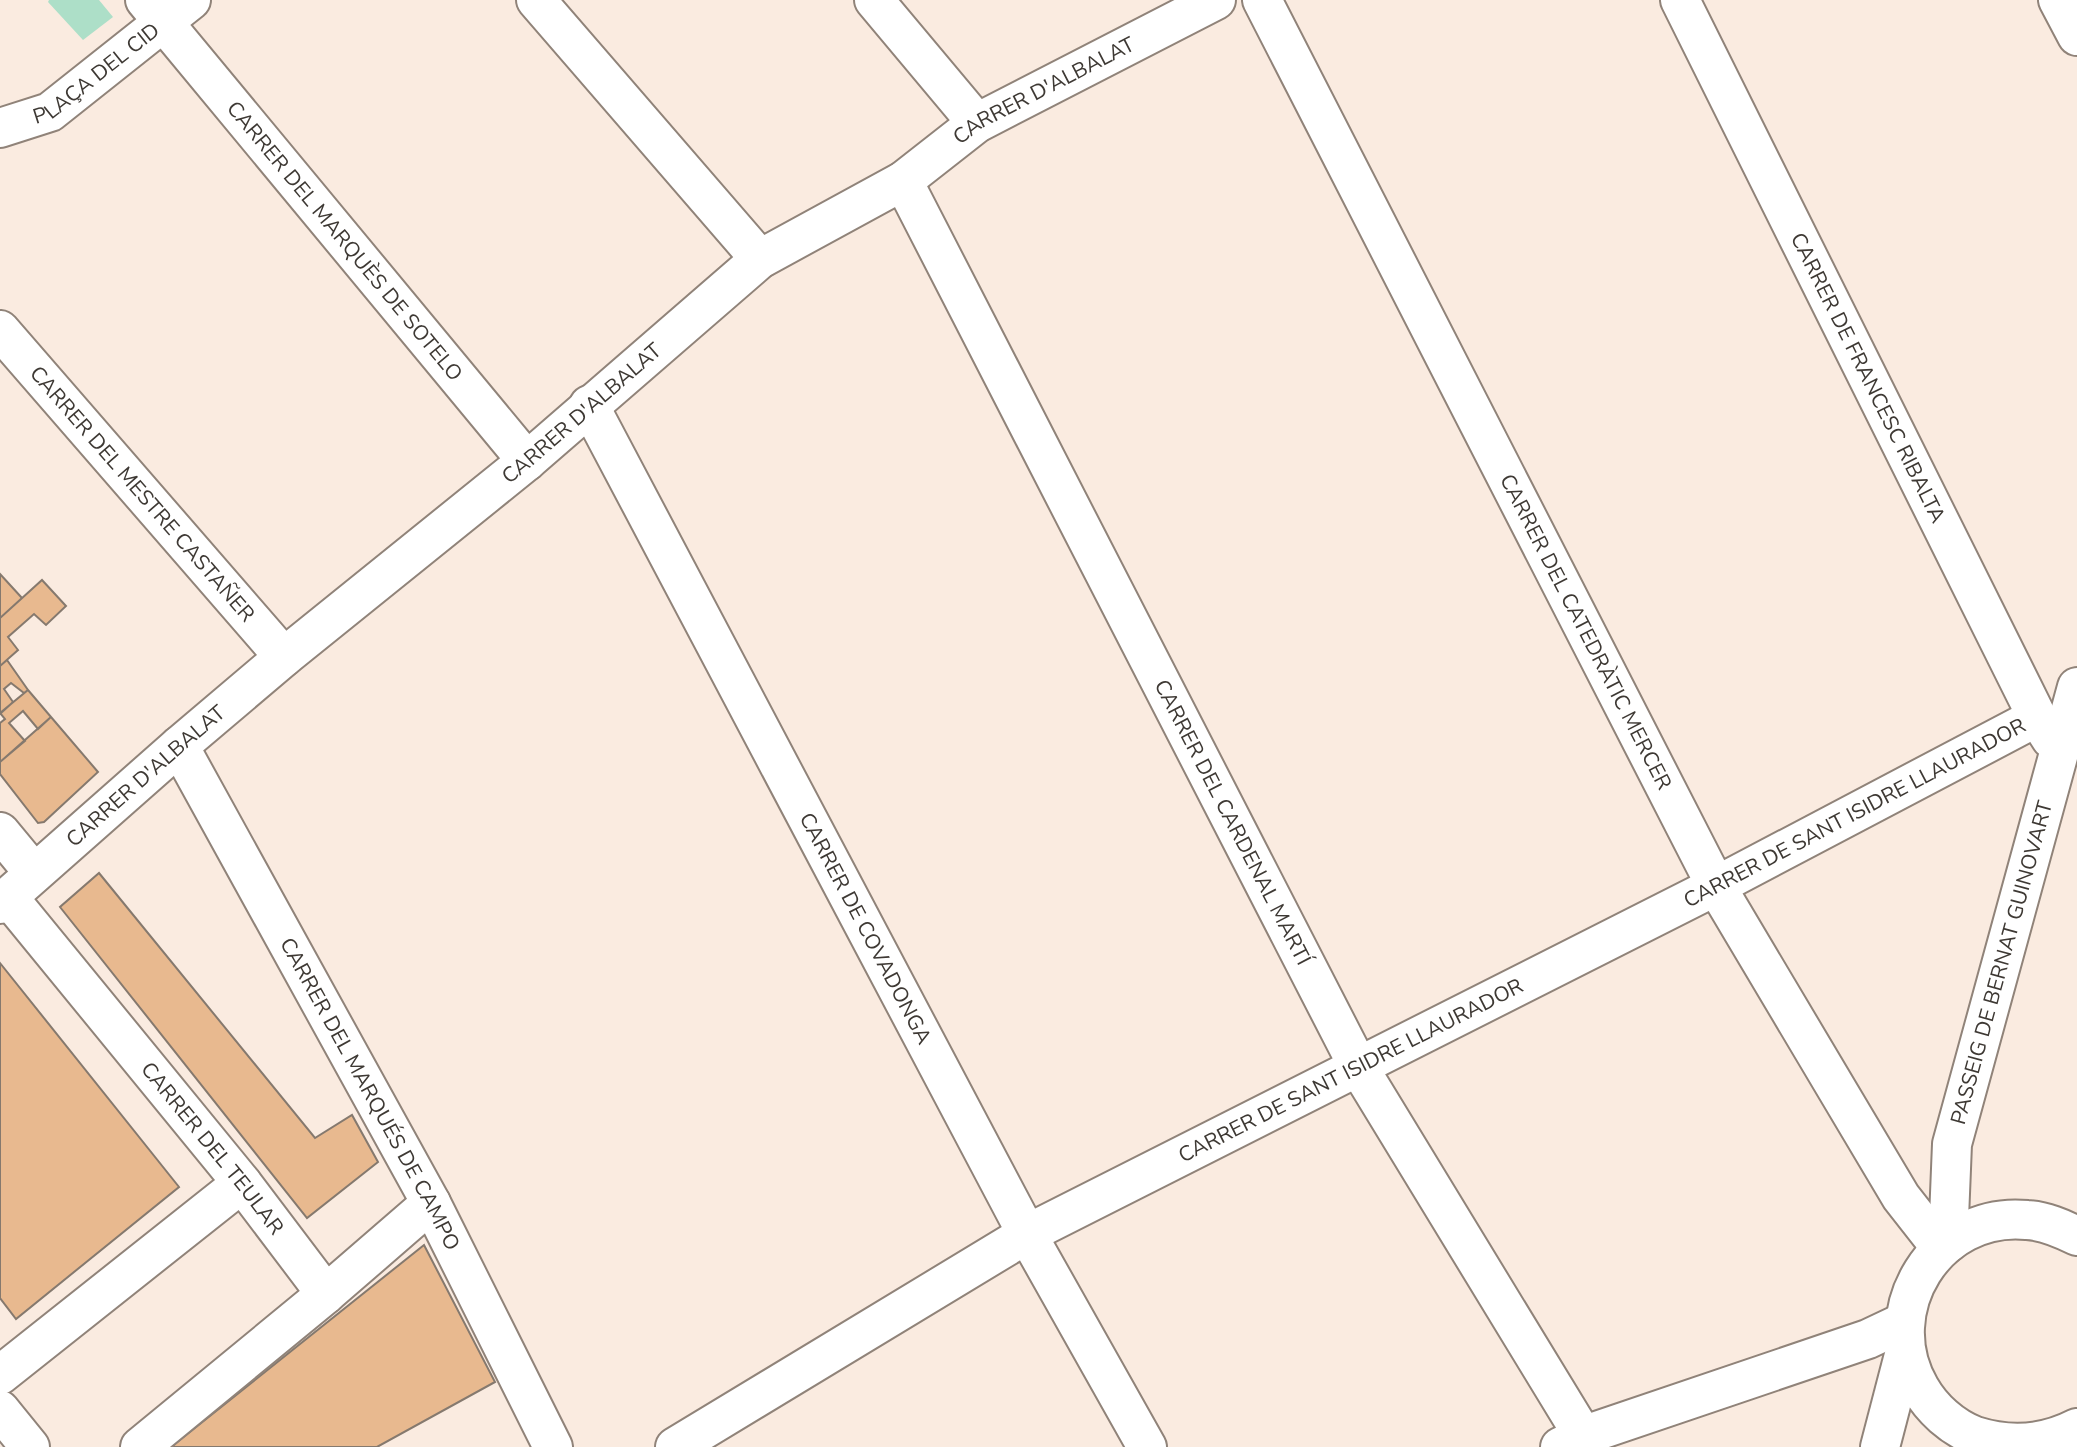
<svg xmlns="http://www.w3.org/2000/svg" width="2077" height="1447" font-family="'Nunito Sans',sans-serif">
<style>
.green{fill:#addfc8}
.building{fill:#e8b98f;stroke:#85796e;stroke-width:2}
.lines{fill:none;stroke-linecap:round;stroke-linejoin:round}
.street-casing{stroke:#908379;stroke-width:42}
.secondary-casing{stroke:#908379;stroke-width:42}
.street{stroke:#fff;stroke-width:38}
.secondary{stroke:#fff;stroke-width:38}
.labels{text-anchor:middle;stroke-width:7;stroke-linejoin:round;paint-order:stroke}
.street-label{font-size:21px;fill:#3e3934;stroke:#faebe0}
</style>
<rect width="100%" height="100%" fill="#faebe0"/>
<path class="green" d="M49,0H99L113,17L83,40L48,2Z"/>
<path class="building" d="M0,574L22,598L0,618Z
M42,580L66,606L46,625L34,614L8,637L18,650L0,666V618Z
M7,660L28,690L24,693L11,683L4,689L13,702L0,714V666Z
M28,690L51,717L38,729L23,711L9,723L25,741L0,762V723L5,719L0,713Z
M51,717L98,772L44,822L38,823L0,774V762Z
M99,873L315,1138L352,1115L378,1162L307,1218L60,907Z
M0,963L179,1187L16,1319L0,1298Z
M424,1245L495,1382L377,1447H171Z"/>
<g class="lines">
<g class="street-casing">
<g id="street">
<path id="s1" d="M145,0L527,461"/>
<path d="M536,0L760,259"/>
<path d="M874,0L977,123"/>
<path id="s2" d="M1262,0L1716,886L1901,1197L1941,1248"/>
<path id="s3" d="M1680,0L2037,717L2051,739"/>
<path d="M2058,0L2077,36"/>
<path id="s4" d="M0,128L50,112L191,0"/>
<path id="s5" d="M903,181L1359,1068L1590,1447"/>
<path id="s6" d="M0,330L284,657"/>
<path id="s7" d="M589,405L1027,1234L1147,1447"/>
<path id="s8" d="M179,746L431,1203L553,1447"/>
<path d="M0,832L34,873"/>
<path id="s9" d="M8,897L242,1183L326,1294L431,1203"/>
<path id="s10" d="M0,904L179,746L284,657L527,461L760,259L903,181L977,123L1216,0"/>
<path d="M0,1375L242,1183"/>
<path d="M0,1410L30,1447"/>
<path d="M140,1447L326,1294"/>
<path id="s11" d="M675,1447L1027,1234L1716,886L2037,717"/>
<path d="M1560,1447L1585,1435L1868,1339L1904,1322"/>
</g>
</g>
<g class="secondary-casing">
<g id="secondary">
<path d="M2077,1236C2061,1228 2045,1221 2027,1220C1936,1211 1875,1311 1920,1388C1932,1409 1952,1427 1975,1436C2010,1447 2044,1445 2077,1428"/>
<path id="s12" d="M1948,1243L1952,1144L2077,687"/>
<path d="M1880,1447L1905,1351"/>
</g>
</g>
<use href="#street" class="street"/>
<use href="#secondary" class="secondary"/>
</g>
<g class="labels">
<g class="street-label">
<text dy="7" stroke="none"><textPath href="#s4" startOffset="112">PLAÇA DEL CID</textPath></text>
<text dy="7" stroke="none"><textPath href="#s10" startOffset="1328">CARRER D'ALBALAT</textPath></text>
<text dy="7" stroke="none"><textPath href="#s1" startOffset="313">CARRER DEL MARQUÈS DE SOTELO</textPath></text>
<text dy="7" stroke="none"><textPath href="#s3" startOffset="422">CARRER DE FRANCESC RIBALTA</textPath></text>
<text dy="7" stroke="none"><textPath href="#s10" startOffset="761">CARRER D'ALBALAT</textPath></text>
<text dy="7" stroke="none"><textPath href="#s6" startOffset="217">CARRER DEL MESTRE CASTAÑER</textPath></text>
<text dy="7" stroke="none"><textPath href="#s2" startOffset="710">CARRER DEL CATEDRÀTIC MERCER</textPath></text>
<text dy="7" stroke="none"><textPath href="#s10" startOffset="194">CARRER D'ALBALAT</textPath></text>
<text dy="7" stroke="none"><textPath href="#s11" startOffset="1340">CARRER DE SANT ISIDRE LLAURADOR</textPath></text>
<text dy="7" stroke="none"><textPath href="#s5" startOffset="721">CARRER DEL CARDENAL MARTÍ</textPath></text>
<text dy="7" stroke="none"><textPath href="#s7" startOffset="592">CARRER DE COVADONGA</textPath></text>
<text dy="7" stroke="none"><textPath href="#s12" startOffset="287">PASSEIG DE BERNAT GUINOVART</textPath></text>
<text dy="7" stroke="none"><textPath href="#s11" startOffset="774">CARRER DE SANT ISIDRE LLAURADOR</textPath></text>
<text dy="7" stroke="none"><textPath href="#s8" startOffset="397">CARRER DEL MARQUÉS DE CAMPO</textPath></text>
<text dy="7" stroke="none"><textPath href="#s9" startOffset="324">CARRER DEL TEULAR</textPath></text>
</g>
</g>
</svg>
